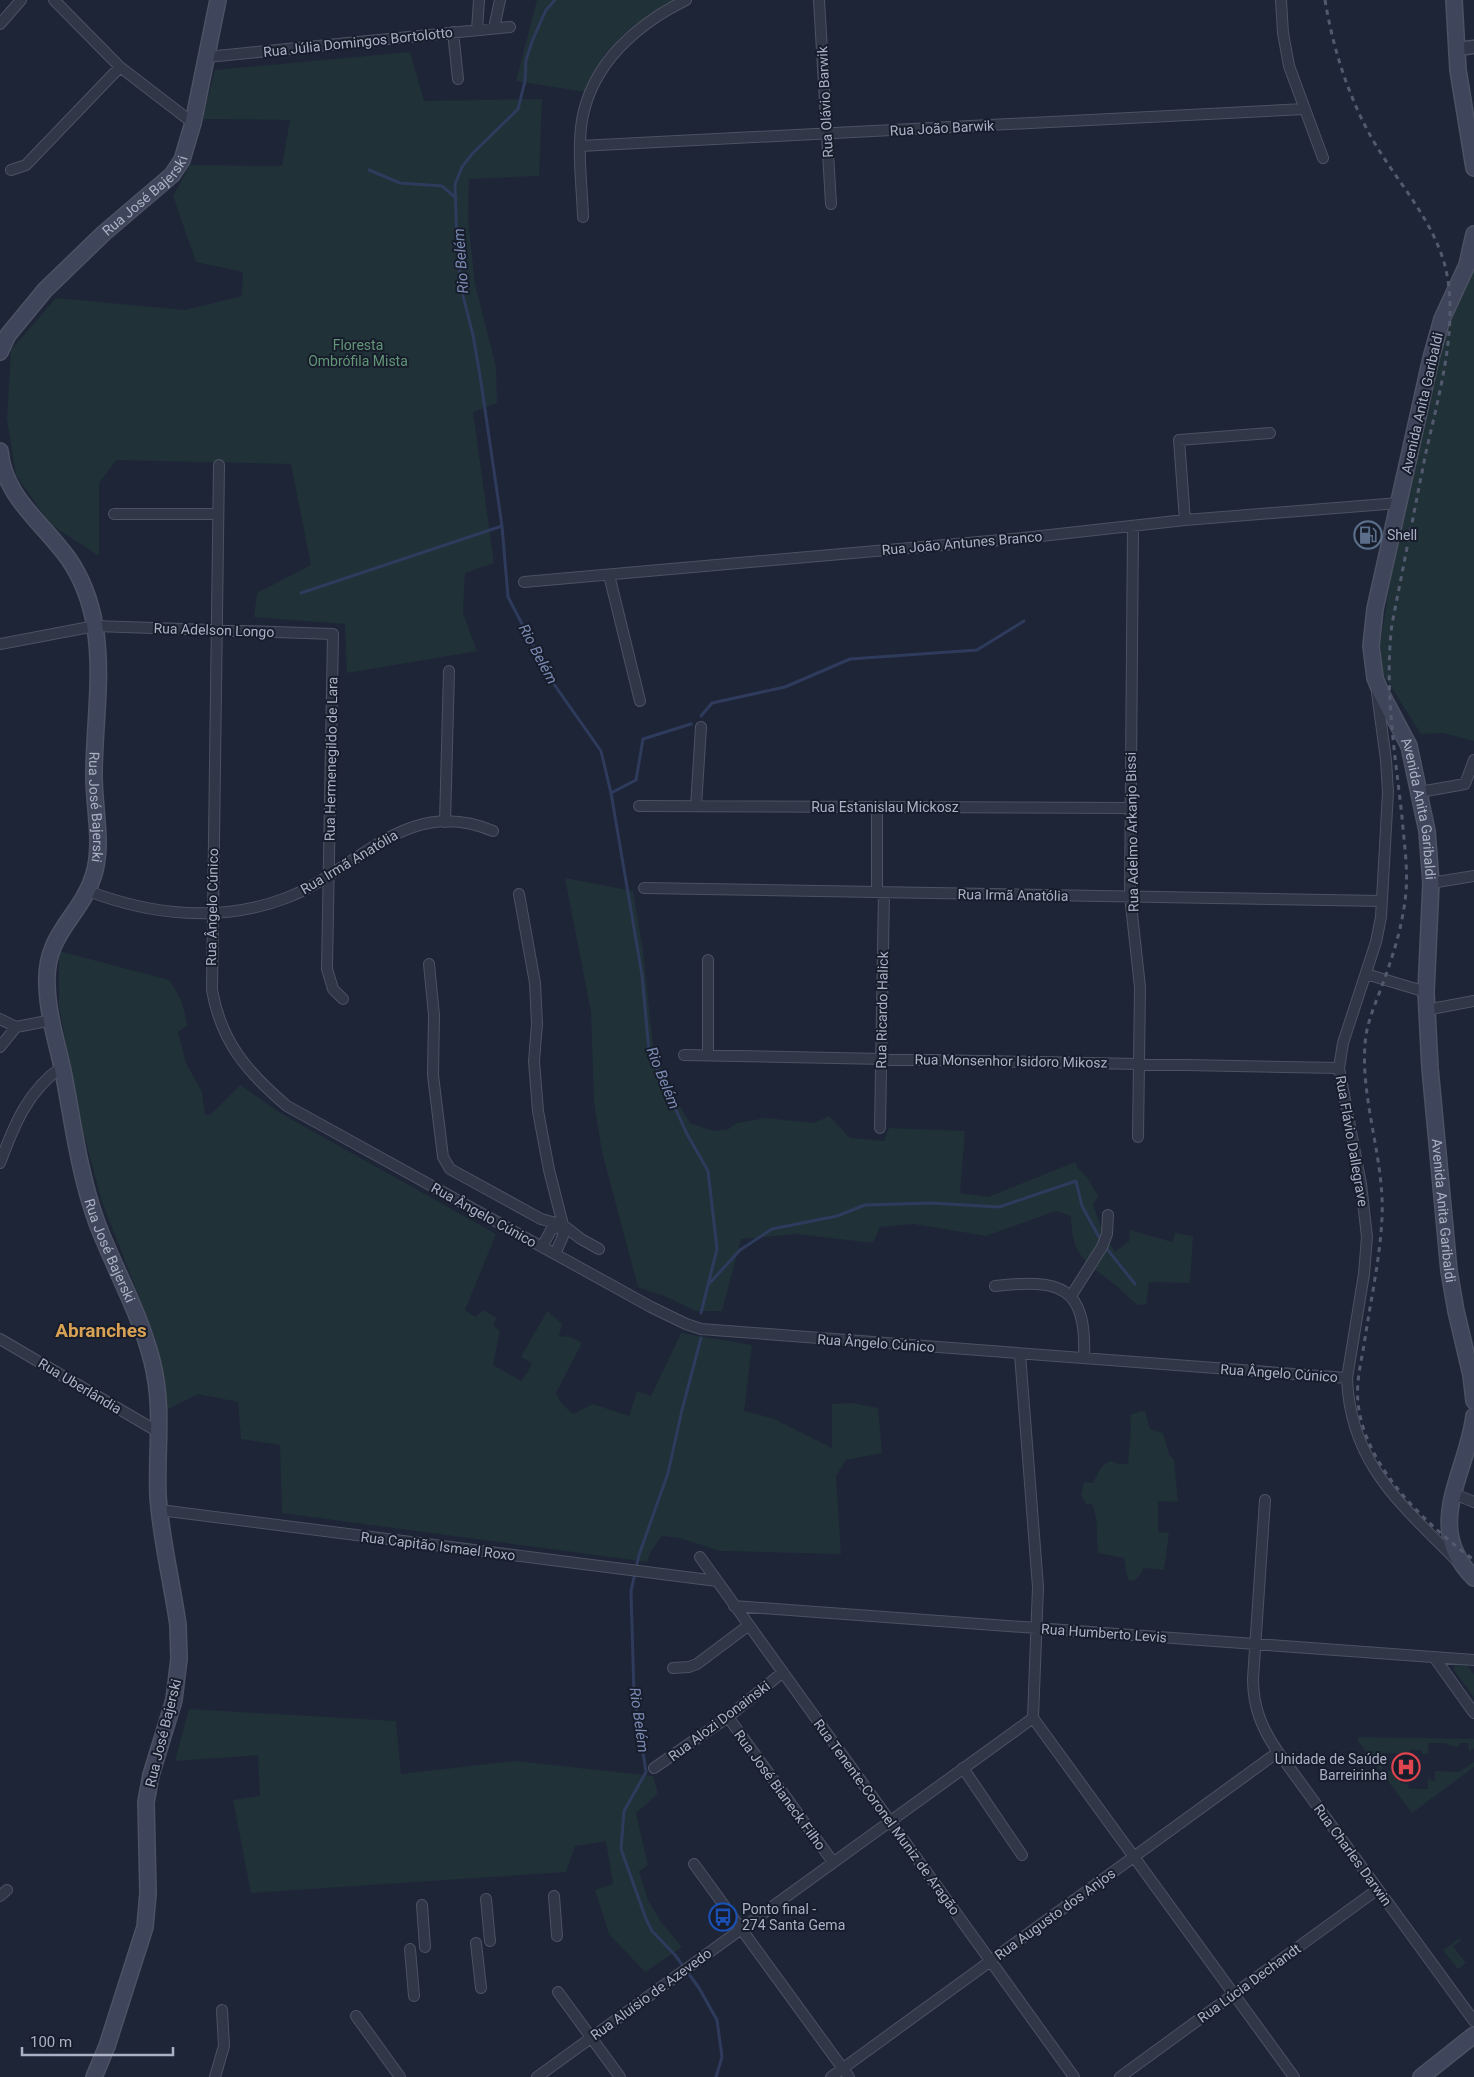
<svg xmlns="http://www.w3.org/2000/svg" width="1474" height="2077" font-family="Roboto,sans-serif">
<style>
.green{fill:#203138}
.lines{fill:none;stroke-linecap:round;stroke-linejoin:round}
.stream{stroke:#2f3b5d;stroke-width:3}
.minor-casing{stroke:#4c5263;stroke-width:12}
.tertiary-casing{stroke:#4c5263;stroke-width:15}
.secondary-casing{stroke:#4c5263;stroke-width:18}
.minor{stroke:#323747;stroke-width:10}
.tertiary{stroke:#323747;stroke-width:12}
.secondary{stroke:#3f455b;stroke-width:15}
.rail{stroke:#535a6f;stroke-width:3;stroke-dasharray:5 5;stroke-linecap:butt}
.labels{text-anchor:middle;stroke-width:4;stroke-linejoin:round;paint-order:stroke}
.street-label{font-size:14px;fill:#abb1c5;stroke:#171d2b}
.park-label{font-size:14px;fill:#629676;stroke:#171d2b}
.poi-label{font-size:14px;fill:#abb1c5;stroke:#171d2b;text-anchor:start}
.water-label{font-size:15px;font-style:italic;fill:#7a8ab3;stroke:#171d2b}
.district-label{font-size:19px;font-weight:bold;fill:#d8a153;stroke:#171d2b}
</style>
<rect width="100%" height="100%" fill="#1e2537"/>
<path class="green" d="M537,0H674L627,31L604,55L585,92L516,81Z
M410,52L424,101L542,99L539,176L469,179L468,220L475,284L496,367L497,403L473,412L494,563L465,573L463,613L477,651L347,673L345,624L254,617L257,593L311,565L291,464L116,460L99,483V556L50,524L16,475L7,419L11,350L56,298L185,310L242,296L243,272L196,262L173,196L190,165L282,166L290,120L202,119L215,70Z
M1474,258V741L1443,733L1421,734L1383,674L1380,646L1392,570L1444,335Z
M565,878L633,891L643,951L653,1046L672,1094L690,1123L713,1131L727,1130L737,1123L765,1118L814,1123L829,1116L850,1138L884,1141L889,1128L965,1131L960,1193L988,1197L1075,1162L1078,1168L1086,1176L1098,1196L1093,1205L1103,1233L1115,1252L1129,1241L1130,1230L1172,1242L1175,1233L1193,1236L1190,1283L1149,1282L1146,1304L1137,1305C1129,1298 1122,1290 1114,1284C1085,1261 1072,1257 1071,1216L1056,1211L986,1236L914,1224L880,1227L873,1243L797,1234L741,1239L722,1311H696L664,1296L638,1287L602,1152L594,1102L591,1012Z
M59,951L169,980C181,997 184,1005 187,1026L178,1032L186,1063L202,1092L205,1115L211,1114L240,1085L282,1114L496,1234L465,1310L475,1317L483,1310L497,1318L493,1325L500,1331L493,1365L521,1381L527,1373L532,1363L521,1357L547,1311L562,1324L559,1336L570,1337L582,1343L556,1393L562,1404L573,1414L593,1404L629,1416L637,1391L651,1396L681,1333L752,1345L744,1411L772,1418L832,1448V1404L851,1403L878,1408L882,1453L846,1460L836,1476L841,1554L720,1551L680,1538L662,1536L651,1551L647,1562L282,1513L280,1445L241,1439L238,1402L198,1394L166,1410L156,1340L102,1202L78,1112L59,1005Z
M1141,1411L1145,1412L1150,1429L1163,1433L1169,1454L1174,1460L1178,1502L1158,1501V1532L1169,1533L1164,1570L1144,1568L1140,1575L1134,1581L1128,1580L1124,1558L1098,1553C1096,1536 1099,1520 1092,1504H1086L1081,1495L1084,1482L1093,1483C1098,1474 1100,1464 1111,1461L1118,1464H1128L1131,1427L1130,1415Z
M1457,1663L1466,1664L1474,1674V1697L1454,1670L1455,1665Z
M189,1709L396,1721L401,1774L515,1761L653,1776L658,1794L636,1813L648,1865L639,1871L648,1900L661,1922L682,1947L645,1972L609,1934L595,1890L613,1884L606,1841L575,1846L566,1872L251,1893L233,1800L260,1796L258,1755L175,1761Z
M1358,1737L1474,1739V1748L1469,1752L1468,1743H1459V1747L1447,1745L1446,1743H1428V1754H1422L1421,1750H1409V1753H1382V1771H1400V1783L1408,1784L1409,1789H1428V1776L1430,1780L1435,1781V1771L1459,1772L1474,1762V1767L1412,1813L1358,1741Z
M1460,1938L1461,1940L1453,1946L1466,1963L1458,1969L1443,1950Z"/>
<g class="lines">
<path class="stream" d="M555,0L546,10L533,39L526,60L525,81L518,109L472,154L462,167L455,184L457,246L462,292L473,335L481,382L502,526L508,597L551,680L601,751L611,793L642,975L649,1051L687,1134L708,1171L717,1249L701,1313
M369,170L400,183L442,186L456,198
M301,593L502,526
M701,716L712,703L785,687L850,659L977,650L1024,621
M611,793L636,780L643,739L691,724
M1107,1249L1135,1284
M709,1284L740,1250L772,1229L837,1216L865,1205L931,1203L999,1207L1076,1181L1082,1206L1099,1237
M701,1338L682,1410L668,1473L639,1555L631,1591L634,1694L646,1772L624,1811L621,1849L646,1919L652,1931L675,1955L699,1988L717,2020L722,2057L716,2077"/>
<g class="minor-casing">
<path id="minor" d="M54,0L120,67L193,123
M819,0L831,204
M1281,0L1283,33L1289,66L1323,158
M0,24L21,0
M494,28L500,0
M477,30L479,0
M453,32L458,79
M207,57L510,27
M580,146L1304,109
M11,170L26,165L120,67
M583,217C582,185 577,152 582,120C592,63 637,24 686,0
M219,465L212,990C221,1042 248,1073 287,1106L651,1307L686,1324L701,1329L1347,1378
M114,514H218
M1185,520L1179,440L1270,433
M1133,526L1130,896L1140,987L1138,1137
M609,575L640,701
M524,582L1023,538L1185,520L1399,503
M0,644L95,626L333,634L327,969L333,989L343,999
M1377,693L1386,760L1388,792L1381,917L1376,942L1343,1043L1339,1068L1361,1184L1367,1237L1364,1274L1347,1378C1350,1464 1402,1505 1458,1562
M1420,792L1465,784L1474,760
M639,806L1131,808
M696,806L701,727
M877,807V892
M445,822L449,671
M1431,883L1474,876
M644,888L1382,901
M88,891C151,915 221,923 286,898C357,871 406,794 493,831
M519,894L535,983L537,1024L534,1061L538,1111L549,1170L563,1225V1236L555,1254
M708,960V1055
M429,964L434,1015L433,1075L443,1157L450,1169L541,1219L563,1225L581,1239L599,1249
M1366,974L1426,992
M1426,1010L1474,1001
M0,1019L16,1027L52,1020
M0,1047L16,1027
M684,1055L1339,1068
M880,1128L884,892
M0,1163C14,1125 28,1090 62,1067
M542,1247L551,1230L563,1225
M995,1286C1060,1279 1087,1285 1084,1358
M1071,1296L1102,1247L1107,1234L1108,1215
M0,1339L160,1433
M1020,1354L1038,1587L1033,1718L1294,2077
M1452,1493L1474,1502
M1265,1500L1253,1679C1253,1707 1262,1729 1278,1752L1474,2021
M160,1510L717,1581
M700,1557L1074,2077
M734,1606L1474,1660
M1434,1657L1474,1713
M673,1668L689,1667L697,1664L749,1625
M728,1717L833,1862
M654,1768L728,1717L783,1672
M963,1768L1022,1855
M694,1864L849,2077
M0,1896L7,1890
M554,1896L557,1936
M486,1899L490,1941
M422,1905L425,1947
M476,1943L481,1988
M410,1949L414,1996
M558,1992L620,2077
M356,2016L400,2077
M215,2077L224,2046L222,2010
M537,2077L1033,1718
M831,2077L1278,1752
M1120,2077L1378,1889"/>
</g>
<g class="tertiary-casing">
<path id="tertiary" d="M1457,49L1474,47"/>
</g>
<g class="secondary-casing">
<g id="secondary">
<path d="M1454,0L1458,70L1474,168"/>
<path id="s1" d="M1474,234L1467,265L1442,319L1431,358L1375,609L1371,646L1375,678L1381,693L1409,746L1427,831L1431,883L1426,992L1430,1068L1449,1271L1456,1311L1471,1375L1474,1401"/>
<path id="s2" d="M0,352L8,335L45,290L104,233L172,175L182,160L193,123L218,0"/>
<path id="s3" d="M0,451C4,497 43,523 68,558C82,578 91,603 95,627C103,677 94,726 94,776C94,808 103,843 94,874C81,918 44,932 47,986C48,1015 57,1043 63,1071C73,1122 79,1174 97,1223C114,1268 140,1313 152,1361C164,1408 156,1449 158,1496C161,1539 172,1583 178,1625L179,1659L174,1700L151,1775L146,1802L148,1893L145,1927L107,2046L94,2077"/>
<path d="M1474,1416C1467,1474 1422,1527 1474,1578"/>
<path d="M1421,2077L1474,2035"/>
</g>
</g>
<use href="#minor" class="minor"/>
<use href="#tertiary" class="tertiary"/>
<use href="#secondary" class="secondary"/>
<path class="rail" d="M1325,0C1333,49 1349,99 1374,142C1397,181 1427,213 1442,256C1463,317 1438,396 1425,457C1414,513 1403,568 1392,624C1384,688 1395,753 1402,817C1404,842 1408,867 1406,892C1403,924 1394,953 1383,983C1377,1000 1369,1017 1366,1035C1358,1096 1385,1156 1382,1218C1380,1260 1370,1303 1364,1345C1360,1367 1355,1388 1359,1410C1369,1471 1427,1525 1474,1560"/>
</g>
<defs>
<g id="fuel-ring" transform="scale(1.4375)"><circle r="9.5" fill="#171d2b" stroke="#5c6f8a" stroke-width="1.5"/><path d="M-5.5-6h7V0h2V4h1.3V-2.5L3-4.5l.8-.8L6-3V5H2.5V1h-1V6h-7ZM-4.2-4.7v3.2H.2V-4.7Z" fill="#5c6f8a"/></g>
<g id="hospital-ring" transform="scale(1.4375)"><circle r="9.5" fill="#171d2b" stroke="#e0444e" stroke-width="1.5"/><path d="M-5-5h3v3.5h4V-5h3V5h-3V1.5h-4V5h-3Z" fill="#e0444e"/></g>
<g id="bus-ring" transform="scale(1.4375)"><circle r="9.5" fill="#171d2b" stroke="#1a4fb4" stroke-width="1.5"/><path d="M-5-6H5V4H4V6H2V4H-2V6H-4V4H-5ZM-3.5-4V0h7V-4ZM-3.5 1.2v1.5H-2V1.2ZM2 1.2v1.5H3.5V1.2Z" fill="#1a4fb4"/></g>
</defs>
<g fill-rule="evenodd">
<use href="#fuel-ring" x="1368" y="535"/>
<use href="#hospital-ring" x="1406" y="1767"/>
<use href="#bus-ring" x="723" y="1917"/>
</g>
<g class="labels">
<g class="street-label">
<text transform="translate(358 42) rotate(-6)" y="5">Rua Júlia Domingos Bortolotto</text>
<text transform="translate(825 102) rotate(-93)" y="5">Rua Olávio Barwik</text>
<text transform="translate(942 128) rotate(-3)" y="5">Rua João Barwik</text>
<text dy="5" stroke="none"><textPath href="#s2" startOffset="215">Rua José Bajerski</textPath></text>
<text transform="translate(1422 403) rotate(-77)" y="5">Avenida Anita Garibaldi</text>
<text transform="translate(962 543) rotate(-5)" y="5">Rua João Antunes Branco</text>
<text transform="translate(214 630) rotate(2)" y="5">Rua Adelson Longo</text>
<text transform="translate(331 759) rotate(-89)" y="5">Rua Hermenegildo de Lara</text>
<text dy="5" stroke="none"><textPath href="#s3" startOffset="384">Rua José Bajerski</textPath></text>
<text x="885" y="812">Rua Estanislau Mickosz</text>
<text dy="5" stroke="none"><textPath href="#s1" startOffset="598">Avenida Anita Garibaldi</textPath></text>
<text transform="translate(1132 832) rotate(-91)" y="5">Rua Adelmo Arkanjo Bissi</text>
<text transform="translate(349 862) rotate(-31)" y="5">Rua Irmã Anatólia</text>
<text transform="translate(1013 895) rotate(1)" y="5">Rua Irmã Anatólia</text>
<text transform="translate(212 907) rotate(-89)" y="5">Rua Ângelo Cúnico</text>
<text transform="translate(882 1010) rotate(-89)" y="5">Rua Ricardo Halick</text>
<text transform="translate(1011 1061) rotate(1)" y="5">Rua Monsenhor Isidoro Mikosz</text>
<text transform="translate(1352 1141) rotate(80)" y="5">Rua Flávio Dallegrave</text>
<text dy="5" stroke="none"><textPath href="#s1" startOffset="1002">Avenida Anita Garibaldi</textPath></text>
<text transform="translate(484 1215) rotate(29)" y="5">Rua Ângelo Cúnico</text>
<text dy="5" stroke="none"><textPath href="#s3" startOffset="848">Rua José Bajerski</textPath></text>
<text transform="translate(876 1343) rotate(4)" y="5">Rua Ângelo Cúnico</text>
<text transform="translate(1279 1373) rotate(4)" y="5">Rua Ângelo Cúnico</text>
<text transform="translate(80 1386) rotate(31)" y="5">Rua Uberlândia</text>
<text transform="translate(438 1546) rotate(7)" y="5">Rua Capitão Ismael Roxo</text>
<text transform="translate(1104 1633) rotate(4)" y="5">Rua Humberto Levis</text>
<text transform="translate(719 1721) rotate(-37)" y="5">Rua Alozi Donainski</text>
<text transform="translate(163 1733) rotate(-76)" y="5">Rua José Bajerski</text>
<text transform="translate(780 1790) rotate(54)" y="5">Rua José Bianeck Filho</text>
<text transform="translate(887 1817) rotate(54)" y="5">Rua Tenente-Coronel Muniz de Aragão</text>
<text transform="translate(1353 1855) rotate(54)" y="5">Rua Charles Darwin</text>
<text transform="translate(1055 1914) rotate(-36)" y="5">Rua Augusto dos Anjos</text>
<text transform="translate(1249 1983) rotate(-36)" y="5">Rua Lúcia Dechandt</text>
<text transform="translate(651 1994) rotate(-36)" y="5">Rua Aluísio de Azevedo</text>
</g>
<g class="park-label">
<text x="358" y="350">Floresta<tspan x="358" dy="16">Ombrófila Mista</tspan></text>
</g>
<g class="poi-label">
<text x="1387" y="540">Shell</text>
<text x="1387" y="1764" text-anchor="end">Unidade de Saúde<tspan x="1387" dy="16">Barreirinha</tspan></text>
<text x="742" y="1914">Ponto final -<tspan x="742" dy="16">274 Santa Gema</tspan></text>
</g>
<g class="water-label">
<text transform="translate(461 261) rotate(-94)" y="5">Rio Belém</text>
<text transform="translate(538 654) rotate(62)" y="5">Rio Belém</text>
<text transform="translate(663 1078) rotate(68)" y="5">Rio Belém</text>
<text transform="translate(639 1720) rotate(82)" y="5">Rio Belém</text>
</g>
<g class="district-label">
<text x="101" y="1337">Abranches</text>
</g>
</g>
<path d="M22 2047v8h151v-8" fill="none" stroke="#abb1c5" stroke-width="2.5"/>
<text x="30" y="2047" font-size="15" fill="#abb1c5" stroke="#171d2b" stroke-width="4" paint-order="stroke">100 m</text>
</svg>
